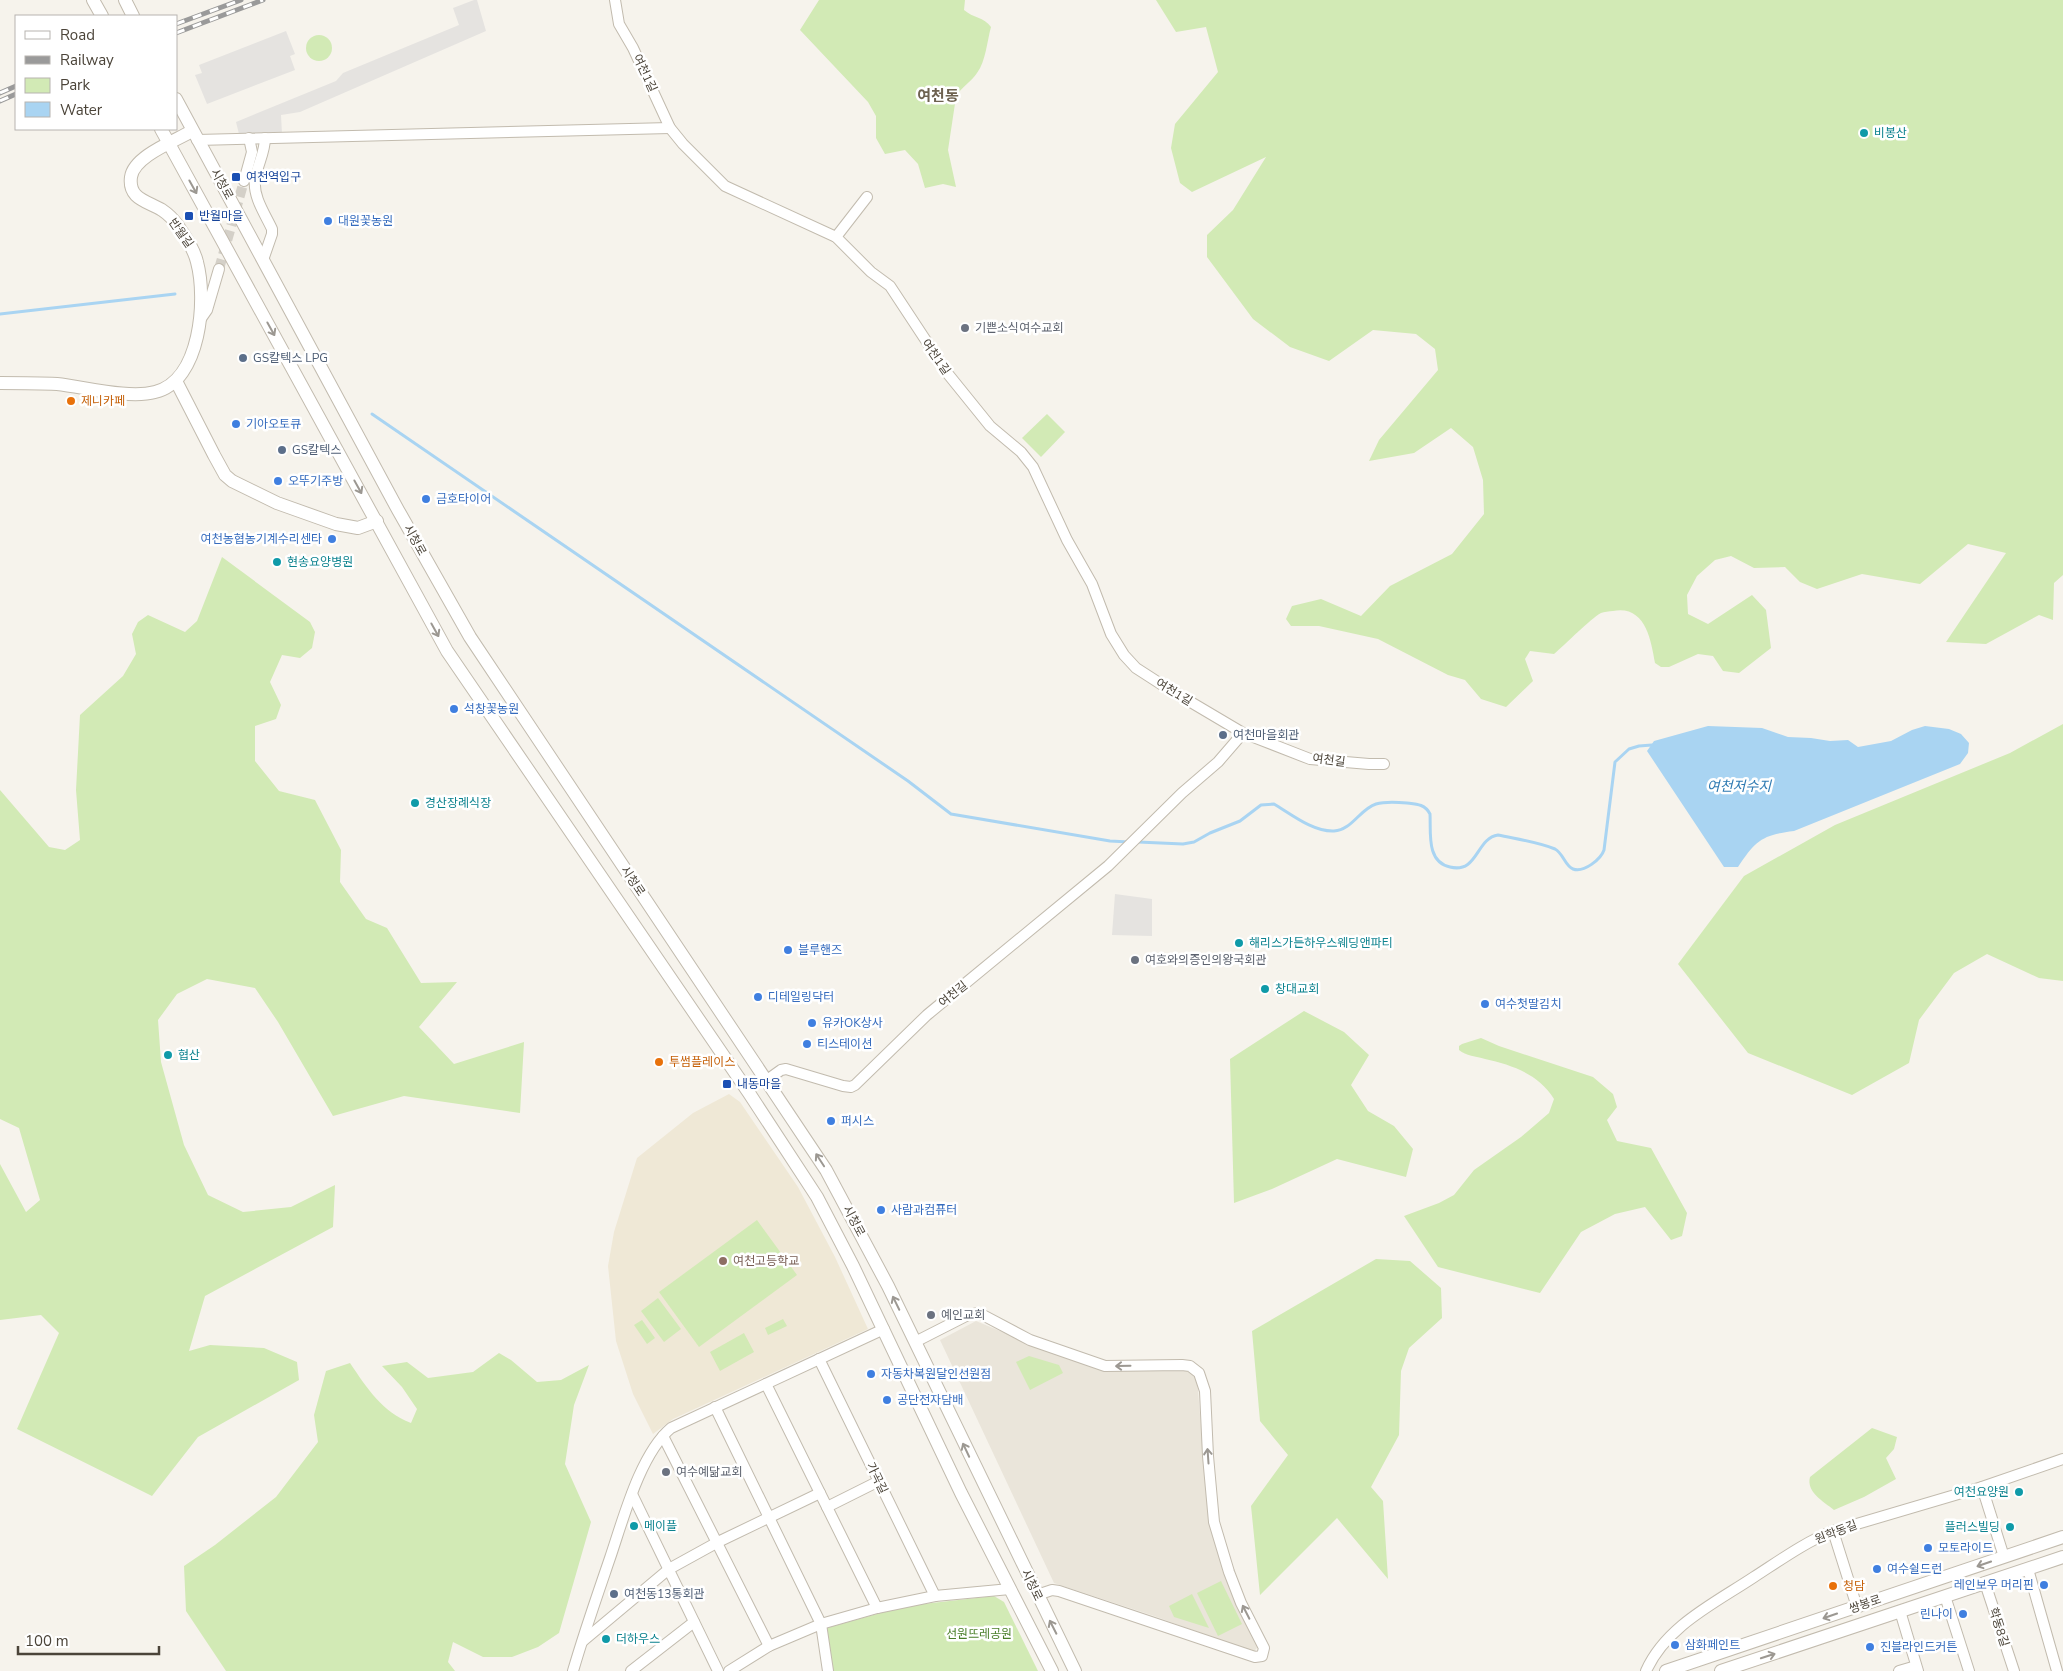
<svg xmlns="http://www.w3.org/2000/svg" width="2063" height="1671" viewBox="0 0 2063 1671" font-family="'Nunito Sans','Noto Sans KR',sans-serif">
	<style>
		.residential { fill: #eae5da }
		.education { fill: #efe8d6 }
		.green { fill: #d2eab5 }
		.parking { fill: #e5e3e0 }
		.water { fill: #a9d4f2 }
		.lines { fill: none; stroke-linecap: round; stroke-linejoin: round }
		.stream { stroke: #a9d4f2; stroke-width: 3 }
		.minor-tunnel { stroke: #d4d0c8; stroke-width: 10; stroke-dasharray: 10 5; stroke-linecap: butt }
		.minor-casing { stroke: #c2bbae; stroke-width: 12 }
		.tertiary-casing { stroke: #c2bbae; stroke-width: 14 }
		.minor { stroke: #fff; stroke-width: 10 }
		.tertiary { stroke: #fff; stroke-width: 12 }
		.rail-casing { stroke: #9a9a9a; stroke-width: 5 }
		.rail { stroke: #fff; stroke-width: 3; stroke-dasharray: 9; stroke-linecap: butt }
		.oneway { stroke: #9c9892 }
		.culture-dot { fill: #0f9aa8; stroke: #fff; stroke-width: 2 }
		.transit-dot { fill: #1a4fb4; stroke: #fff; stroke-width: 2 }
		.shop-dot { fill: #3f7fe0; stroke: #fff; stroke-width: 2 }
		.worship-dot { fill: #6b7280; stroke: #fff; stroke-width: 2 }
		.service-dot { fill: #5c6f8a; stroke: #fff; stroke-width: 2 }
		.food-dot { fill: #e8710a; stroke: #fff; stroke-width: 2 }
		.education-dot { fill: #8d6e63; stroke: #fff; stroke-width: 2 }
		.labels { text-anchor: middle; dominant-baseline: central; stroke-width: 5; stroke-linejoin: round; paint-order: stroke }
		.street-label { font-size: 12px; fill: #4b4439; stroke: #fff }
		.culture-label { font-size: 12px; fill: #0d838f; stroke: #fff; text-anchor: start }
		.transit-label { font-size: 12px; fill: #164399; stroke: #fff; text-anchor: start }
		.shop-label { font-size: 12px; fill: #366cbe; stroke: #fff; text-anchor: start }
		.worship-label { font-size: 12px; fill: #5b616d; stroke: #fff; text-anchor: start }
		.service-label { font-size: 12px; fill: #4e5e75; stroke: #fff; text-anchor: start }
		.food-label { font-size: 12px; fill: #c56008; stroke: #fff; text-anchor: start }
		.education-label { font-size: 12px; fill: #785e54; stroke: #fff; text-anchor: start }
		.park-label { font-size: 12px; fill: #4a7f2a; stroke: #fff }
		.water-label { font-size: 14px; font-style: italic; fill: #2e7ab2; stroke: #fff }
		.quarter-label { font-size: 15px; font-weight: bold; fill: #6e6250; stroke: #fff }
	</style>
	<rect width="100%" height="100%" fill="#f6f3ec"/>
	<polygon class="residential" points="976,1321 1055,1354 1103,1370 1179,1368 1193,1373 1197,1379 1207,1497 1259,1646 1253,1652 1154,1616 1054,1583 940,1340"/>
	<polygon class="education" points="729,1094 740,1102 798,1187 835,1257 868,1329 673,1419 653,1434 633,1394 616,1341 608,1266 614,1232 637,1158 693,1113"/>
	<g class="green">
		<path d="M819 0H965L964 10C973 18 984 17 991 27 987 41 986 61 977 73 971 82 961 87 956 97L948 150 956 187 943 184 925 188 918 164 905 150 885 154 876 138V116L868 102 800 30Z"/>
		<path d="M1156 0H2063V575L2054 583 2053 620 2039 615 1986 644 1946 642 2006 553 1968 544 1920 584 1862 574 1817 589 1800 582 1785 567 1754 568 1731 556 1715 560 1697 576 1687 595 1688 614 1708 624 1752 595 1766 610 1771 648 1739 673 1723 671 1713 656 1698 654 1669 667H1661L1655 663C1651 639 1645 605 1613 611 1609 611 1604 612 1601 613 1590 619 1566 644 1554 654L1530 651 1525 659 1533 681 1506 707 1481 699 1465 680 1448 675 1378 639 1319 626H1291L1286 619 1292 606 1321 599 1361 616 1390 586 1452 554 1484 514 1483 480 1473 447 1451 428 1414 453 1369 461 1379 440 1438 370 1435 349 1416 334 1373 330 1329 361 1290 347 1253 319 1207 257V235L1233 210 1266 157 1192 192 1180 183 1171 148 1175 124 1218 72 1206 27 1176 32Z"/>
		<circle cx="319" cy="48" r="13"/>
		<polygon points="1047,414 1065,432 1041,457 1022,438"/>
		<polygon points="222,557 310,622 315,632 312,648 300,658 282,655 270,682 281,705 276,719 255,726 255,761 279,791 315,800 341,850 340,882 366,919 387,928 421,983 457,982 419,1027 454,1064 524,1042 520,1113 404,1096 333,1116 278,1022 255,988 207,979 177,994 158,1020 161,1062 184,1145 208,1195 243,1212 291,1207 335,1185 333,1227 205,1296 189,1351 210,1345 264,1348 297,1362 299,1380 198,1437 152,1496 17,1429 59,1333 41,1315 0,1320 0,1164 26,1212 40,1200 19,1128 0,1119 0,790 49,847 65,850 80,840 76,790 80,715 123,676 136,654 132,634 138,622 148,615 185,632 197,621"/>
		<polygon points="2063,724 2063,981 2039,978 1987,954 1954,973 1919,1020 1909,1063 1852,1095 1748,1053 1678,964 1744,876 1835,825 2010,753"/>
		<polygon points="1304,1011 1344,1032 1369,1055 1351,1085 1368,1111 1394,1126 1413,1149 1406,1177 1337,1159 1272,1189 1234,1203 1230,1059"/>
		<path d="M1481 1038 1499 1046 1593 1077 1613 1094 1617 1107 1607 1120 1617 1141 1651 1148 1687 1213 1682 1236 1671 1240 1645 1207 1615 1214 1581 1232 1540 1293 1438 1267 1404 1216 1439 1203 1454 1195 1474 1170 1521 1137 1549 1113 1554 1099C1539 1074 1512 1065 1485 1059 1476 1056 1466 1056 1459 1050V1046L1462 1044Z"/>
		<polygon points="757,1220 797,1275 699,1347 659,1292"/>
		<polygon points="1376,1259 1410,1261 1441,1288 1442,1318 1409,1348 1401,1371 1399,1435 1371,1487 1383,1501 1388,1579 1337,1518 1260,1595 1251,1506 1288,1455 1260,1421 1252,1331"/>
		<polygon points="658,1298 681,1329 664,1342 641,1311"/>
		<polygon points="783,1319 787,1326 768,1335 765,1328"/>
		<polygon points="642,1320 655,1338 647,1344 634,1325"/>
		<polygon points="744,1333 754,1352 720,1371 710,1352"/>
		<path d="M499 1353 511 1360 537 1382 561 1380 589 1365 574 1405 565 1464 591 1522 559 1633 538 1647 512 1657H483L453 1642 448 1662 455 1671H226L186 1611 184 1566 215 1545 276 1497 318 1442 314 1415 326 1371 350 1363C367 1388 382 1412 411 1423L417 1409 402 1387 382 1366 407 1362 428 1378 473 1372Z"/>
		<polygon points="1029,1356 1059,1365 1063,1373 1030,1390 1016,1362"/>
		<path d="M1872 1428 1897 1437 1894 1449 1886 1458 1896 1479 1864 1497 1834 1510C1823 1501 1806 1492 1810 1477Z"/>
		<polygon points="1221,1581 1242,1624 1218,1636 1197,1593"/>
		<polygon points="1192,1594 1209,1628 1174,1617 1169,1606"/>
		<polygon points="994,1596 1004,1602 1038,1671 832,1671 826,1628 895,1609 923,1604"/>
	</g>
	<g class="parking">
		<polygon points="474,0 477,0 486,31 300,112 281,115 282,134 239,134 236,122 336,81 343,73 459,25 453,8"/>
		<polygon points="286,31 295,54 290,56 295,70 207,104 195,75 202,73 199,65"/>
		<polygon points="1115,894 1152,899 1152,936 1112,935"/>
	</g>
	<path class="water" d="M1708 726 1762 728 1788 737 1811 738 1830 741 1848 740 1858 747 1891 741 1912 730 1925 726 1949 729 1961 734 1969 743 1968 753 1960 764 1794 831C1762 835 1756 840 1738 867H1724L1647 751 1654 741Z"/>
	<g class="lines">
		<g class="stream">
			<polyline points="0,314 175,294"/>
			<polyline points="372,414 908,781 951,814 1110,841 1129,842"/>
			<path d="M1138 842 1183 844 1194 842 1210 833 1240 821 1261 805 1274 804C1291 814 1313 832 1334 831 1352 830 1360 809 1376 804 1386 801 1397 802 1407 803 1416 804 1425 804 1430 814 1431 832 1426 862 1450 867 1478 874 1476 838 1498 835 1516 839 1538 842 1555 849 1563 853 1565 866 1573 869 1584 873 1601 859 1604 850L1615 762 1629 749 1639 746 1652 745"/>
		</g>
		<polyline class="minor-tunnel" points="219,269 244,181"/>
		<defs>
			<g id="minor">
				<polyline points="615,0 619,24 633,48 670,128 683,144 725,186 836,237 871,272 890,286 948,374 990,426 1021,452 1033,467 1067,540 1092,584 1111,634 1124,655 1136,668 1167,688 1243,733"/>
				<polyline points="197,140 670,128"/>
				<polyline points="244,181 252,152 249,138"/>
				<polyline points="836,237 867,197"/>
				<path d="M263 260 272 234V229C265 214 253 197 255 180 257 165 265 153 265 138"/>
				<polyline points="200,320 207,310 219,269"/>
				<polyline points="767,1080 781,1070 786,1069 843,1086 851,1087 855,1085 927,1015 1108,866 1182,793 1218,762 1243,733 1310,759 1369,764 1384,764"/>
				<polyline points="915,1342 968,1315 979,1313 1030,1340 1105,1366 1182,1365 1190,1366 1199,1373 1205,1391 1208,1456 1214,1522 1229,1572 1241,1603 1264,1648 1262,1656 1255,1657 1059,1591 1052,1590 1037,1595"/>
				<polyline points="819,1359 935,1596"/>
				<polyline points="766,1384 877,1608"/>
				<polyline points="715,1407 821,1624 828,1671"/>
				<polyline points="663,1436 769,1646"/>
				<polyline points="1982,1487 2004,1557"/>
				<polyline points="632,1494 718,1671"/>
				<polyline points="827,1507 879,1481"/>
				<polyline points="1833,1531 1857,1607"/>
				<polyline points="2028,1569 2057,1671"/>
				<polyline points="1985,1583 2014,1671"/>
				<polyline points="1945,1596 1969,1671"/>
				<polyline points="1900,1611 1918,1671"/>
				<polyline points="583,1641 669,1569 718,1542 820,1493"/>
				<path d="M573 1671C584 1633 597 1596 610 1558 623 1520 640 1454 671 1428L884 1329"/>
				<polyline points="631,1671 694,1622"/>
				<polyline points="729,1671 769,1646 821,1624 877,1608 935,1596 1010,1589"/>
				<path d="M1646 1671C1666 1626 1715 1603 1754 1577 1779 1561 1805 1542 1833 1531L1982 1487 2063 1459"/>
				<polyline points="1899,1671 1916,1666"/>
			</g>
			<g id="tertiary">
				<polyline points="93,0 102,16"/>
				<polyline points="125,0 133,16"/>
				<polyline points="176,99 398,510 470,637 826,1170 888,1286 1075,1671"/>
				<polyline points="161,129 447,651 749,1093 817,1197 853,1266 961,1493 1052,1671"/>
				<polyline points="176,381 214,455 225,475 232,481 277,503 336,524 358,528 377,521"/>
				<path d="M0 383C19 383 38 383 57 384 85 387 129 399 155 392 201 381 207 299 197 262 194 249 186 237 178 226 174 220 168 214 162 210 147 201 128 199 131 177 134 156 175 141 192 131"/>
				<polyline points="1666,1671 2063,1537"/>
				<polyline points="1721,1671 2063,1557"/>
			</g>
		</defs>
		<use href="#minor" class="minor-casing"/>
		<use href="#tertiary" class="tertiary-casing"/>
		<use href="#minor" class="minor"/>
		<use href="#tertiary" class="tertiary"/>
		<defs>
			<g id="rail">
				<polyline points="176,24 241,0"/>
				<polyline points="176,33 263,0"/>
				<polyline points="0,93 16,86"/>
				<polyline points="0,101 16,94"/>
			</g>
		</defs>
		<use href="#rail" class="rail-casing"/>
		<use href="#rail" class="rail"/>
	</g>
	<defs><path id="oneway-shaft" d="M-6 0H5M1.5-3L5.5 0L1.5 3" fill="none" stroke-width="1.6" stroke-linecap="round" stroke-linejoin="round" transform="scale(1.25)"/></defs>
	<g class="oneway">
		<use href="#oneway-shaft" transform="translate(193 187) rotate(61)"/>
		<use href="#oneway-shaft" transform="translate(271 329) rotate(61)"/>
		<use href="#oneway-shaft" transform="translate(358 487) rotate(61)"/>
		<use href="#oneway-shaft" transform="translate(435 630) rotate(61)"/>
		<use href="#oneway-shaft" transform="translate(820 1160) rotate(-123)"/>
		<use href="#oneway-shaft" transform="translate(896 1303) rotate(-116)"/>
		<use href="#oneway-shaft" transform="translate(1123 1366) rotate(179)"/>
		<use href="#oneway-shaft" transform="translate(966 1450) rotate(-115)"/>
		<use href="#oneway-shaft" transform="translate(1208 1456) rotate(-94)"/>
		<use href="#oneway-shaft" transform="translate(1984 1564) rotate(161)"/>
		<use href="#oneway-shaft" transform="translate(1246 1612) rotate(-117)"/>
		<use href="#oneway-shaft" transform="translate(1830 1616) rotate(161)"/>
		<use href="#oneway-shaft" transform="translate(1053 1627) rotate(-117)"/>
		<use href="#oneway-shaft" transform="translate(1768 1656) rotate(-18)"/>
	</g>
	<g class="culture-dot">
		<circle cx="1864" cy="133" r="5"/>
		<circle cx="277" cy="562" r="5"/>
		<circle cx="415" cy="803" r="5"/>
		<circle cx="1239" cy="943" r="5"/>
		<circle cx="1265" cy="989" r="5"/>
		<circle cx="168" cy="1055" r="5"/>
		<circle cx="2019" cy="1492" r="5"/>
		<circle cx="634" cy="1526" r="5"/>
		<circle cx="2010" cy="1527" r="5"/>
		<circle cx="606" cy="1639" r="5"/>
	</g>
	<g class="transit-dot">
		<rect x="231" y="172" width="10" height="10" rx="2.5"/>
		<rect x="184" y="211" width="10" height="10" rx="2.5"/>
		<rect x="722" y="1079" width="10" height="10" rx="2.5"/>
	</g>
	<g class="shop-dot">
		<circle cx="328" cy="221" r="5"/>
		<circle cx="236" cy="424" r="5"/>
		<circle cx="278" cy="481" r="5"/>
		<circle cx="426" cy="499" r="5"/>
		<circle cx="332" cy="539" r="5"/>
		<circle cx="454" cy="709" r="5"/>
		<circle cx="788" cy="950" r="5"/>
		<circle cx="758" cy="997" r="5"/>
		<circle cx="1485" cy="1004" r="5"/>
		<circle cx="812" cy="1023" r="5"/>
		<circle cx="807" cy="1044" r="5"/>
		<circle cx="831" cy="1121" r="5"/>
		<circle cx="881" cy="1210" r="5"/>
		<circle cx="871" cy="1374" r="5"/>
		<circle cx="887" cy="1400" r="5"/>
		<circle cx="1928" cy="1548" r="5"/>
		<circle cx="1877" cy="1569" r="5"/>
		<circle cx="2044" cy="1585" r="5"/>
		<circle cx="1963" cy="1614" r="5"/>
		<circle cx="1675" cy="1645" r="5"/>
		<circle cx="1870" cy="1647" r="5"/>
	</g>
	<g class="worship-dot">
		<circle cx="965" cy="328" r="5"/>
		<circle cx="1135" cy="960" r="5"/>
		<circle cx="931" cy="1315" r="5"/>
		<circle cx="666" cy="1472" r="5"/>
	</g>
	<g class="service-dot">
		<circle cx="243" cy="358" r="5"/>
		<circle cx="282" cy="450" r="5"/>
		<circle cx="1223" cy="735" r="5"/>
		<circle cx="614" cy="1594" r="5"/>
	</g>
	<g class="food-dot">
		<circle cx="71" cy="401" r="5"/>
		<circle cx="659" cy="1062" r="5"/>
		<circle cx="1833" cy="1586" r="5"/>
	</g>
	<circle class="education-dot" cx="723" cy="1261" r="5"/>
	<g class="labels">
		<g class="street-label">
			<text transform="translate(645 73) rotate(65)">여천1길</text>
			<text transform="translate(222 184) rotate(61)">시청로</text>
			<text transform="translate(181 233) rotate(55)">반월길</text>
			<text transform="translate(936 357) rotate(55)">여천1길</text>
			<text transform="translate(415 540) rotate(61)">시청로</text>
			<text transform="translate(1174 692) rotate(31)">여천1길</text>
			<text transform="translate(1329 760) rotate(7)">여천길</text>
			<text transform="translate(633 881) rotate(56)">시청로</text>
			<text transform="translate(953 994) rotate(-39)">여천길</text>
			<text transform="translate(854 1221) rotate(62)">시청로</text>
			<text transform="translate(877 1478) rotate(64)">가곡길</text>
			<text transform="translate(1836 1532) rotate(-21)">원학동길</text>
			<text transform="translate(1032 1585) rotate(64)">시청로</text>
			<text transform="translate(1865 1604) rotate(-19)">쌍봉로</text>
			<text transform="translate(1999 1627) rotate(72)">학동8길</text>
		</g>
		<g class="culture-label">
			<text x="1874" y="133">비봉산</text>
			<text x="287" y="562">현송요양병원</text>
			<text x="425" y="803">경산장례식장</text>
			<text x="1249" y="943">해리스가든하우스웨딩앤파티</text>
			<text x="1275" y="989">창대교회</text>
			<text x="178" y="1055">협산</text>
			<text x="2009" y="1492" text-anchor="end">여천요양원</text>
			<text x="644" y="1526">메이플</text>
			<text x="2000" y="1527" text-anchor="end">플러스빌딩</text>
			<text x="616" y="1639">더하우스</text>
		</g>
		<g class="transit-label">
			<text x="246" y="177">여천역입구</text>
			<text x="199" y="216">반월마을</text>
			<text x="737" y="1084">내동마을</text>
		</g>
		<g class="shop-label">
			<text x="338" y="221">대원꽃농원</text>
			<text x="246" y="424">기아오토큐</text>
			<text x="288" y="481">오뚜기주방</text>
			<text x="436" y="499">금호타이어</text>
			<text x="322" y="539" text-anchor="end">여천농협농기계수리센타</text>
			<text x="464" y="709">석창꽃농원</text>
			<text x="798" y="950">블루핸즈</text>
			<text x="768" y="997">디테일링닥터</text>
			<text x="1495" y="1004">여수첫딸김치</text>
			<text x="822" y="1023">유카OK상사</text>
			<text x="817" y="1044">티스테이션</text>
			<text x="841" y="1121">퍼시스</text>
			<text x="891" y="1210">사람과컴퓨터</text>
			<text x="881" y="1374">자동차복원달인선원점</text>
			<text x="897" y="1400">공단전자담배</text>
			<text x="1938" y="1548">모토라이드</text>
			<text x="1887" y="1569">여수쉴드런</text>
			<text x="2034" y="1585" text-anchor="end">레인보우 머리핀</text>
			<text x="1953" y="1614" text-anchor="end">린나이</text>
			<text x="1685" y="1645">삼화페인트</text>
			<text x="1880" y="1647">진블라인드커튼</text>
		</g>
		<g class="worship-label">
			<text x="975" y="328">기쁜소식여수교회</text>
			<text x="1145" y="960">여호와의증인의왕국회관</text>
			<text x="941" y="1315">예인교회</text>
			<text x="676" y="1472">여수예닮교회</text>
		</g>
		<g class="service-label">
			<text x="253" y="358">GS칼텍스 LPG</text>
			<text x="292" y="450">GS칼텍스</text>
			<text x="1233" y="735">여천마을회관</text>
			<text x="624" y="1594">여천동13통회관</text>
		</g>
		<g class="food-label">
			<text x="81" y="401">제니카페</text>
			<text x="669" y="1062">투썸플레이스</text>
			<text x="1843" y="1586">청담</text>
		</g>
		<g class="education-label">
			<text x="733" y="1261">여천고등학교</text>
		</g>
		<g class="park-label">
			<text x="979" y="1634">선원뜨레공원</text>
		</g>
		<g class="water-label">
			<text x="1739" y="786">여천저수지</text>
		</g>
		<g class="quarter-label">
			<text x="938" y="96">여천동</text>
		</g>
	</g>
	<rect x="15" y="15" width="162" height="115" fill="#ffffff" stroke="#b7b4b0"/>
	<rect x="25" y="31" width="25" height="8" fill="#ffffff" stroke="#b7b4b0"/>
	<text x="60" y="40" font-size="15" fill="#4b4439">Road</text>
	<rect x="25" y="56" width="25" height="8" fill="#9a9a9a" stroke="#b7b4b0"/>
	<text x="60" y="65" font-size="15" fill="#4b4439">Railway</text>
	<rect x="25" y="78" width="25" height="15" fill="#d2eab5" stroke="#b7b4b0"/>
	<text x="60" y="90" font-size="15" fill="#4b4439">Park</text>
	<rect x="25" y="102" width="25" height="15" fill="#a9d4f2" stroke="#b7b4b0"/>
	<text x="60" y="115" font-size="15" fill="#4b4439">Water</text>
	<path d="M18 1646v8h141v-8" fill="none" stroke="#4b4439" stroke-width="2.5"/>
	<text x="25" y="1646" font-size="15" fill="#4b4439" stroke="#ffffff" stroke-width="4" paint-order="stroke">100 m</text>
</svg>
